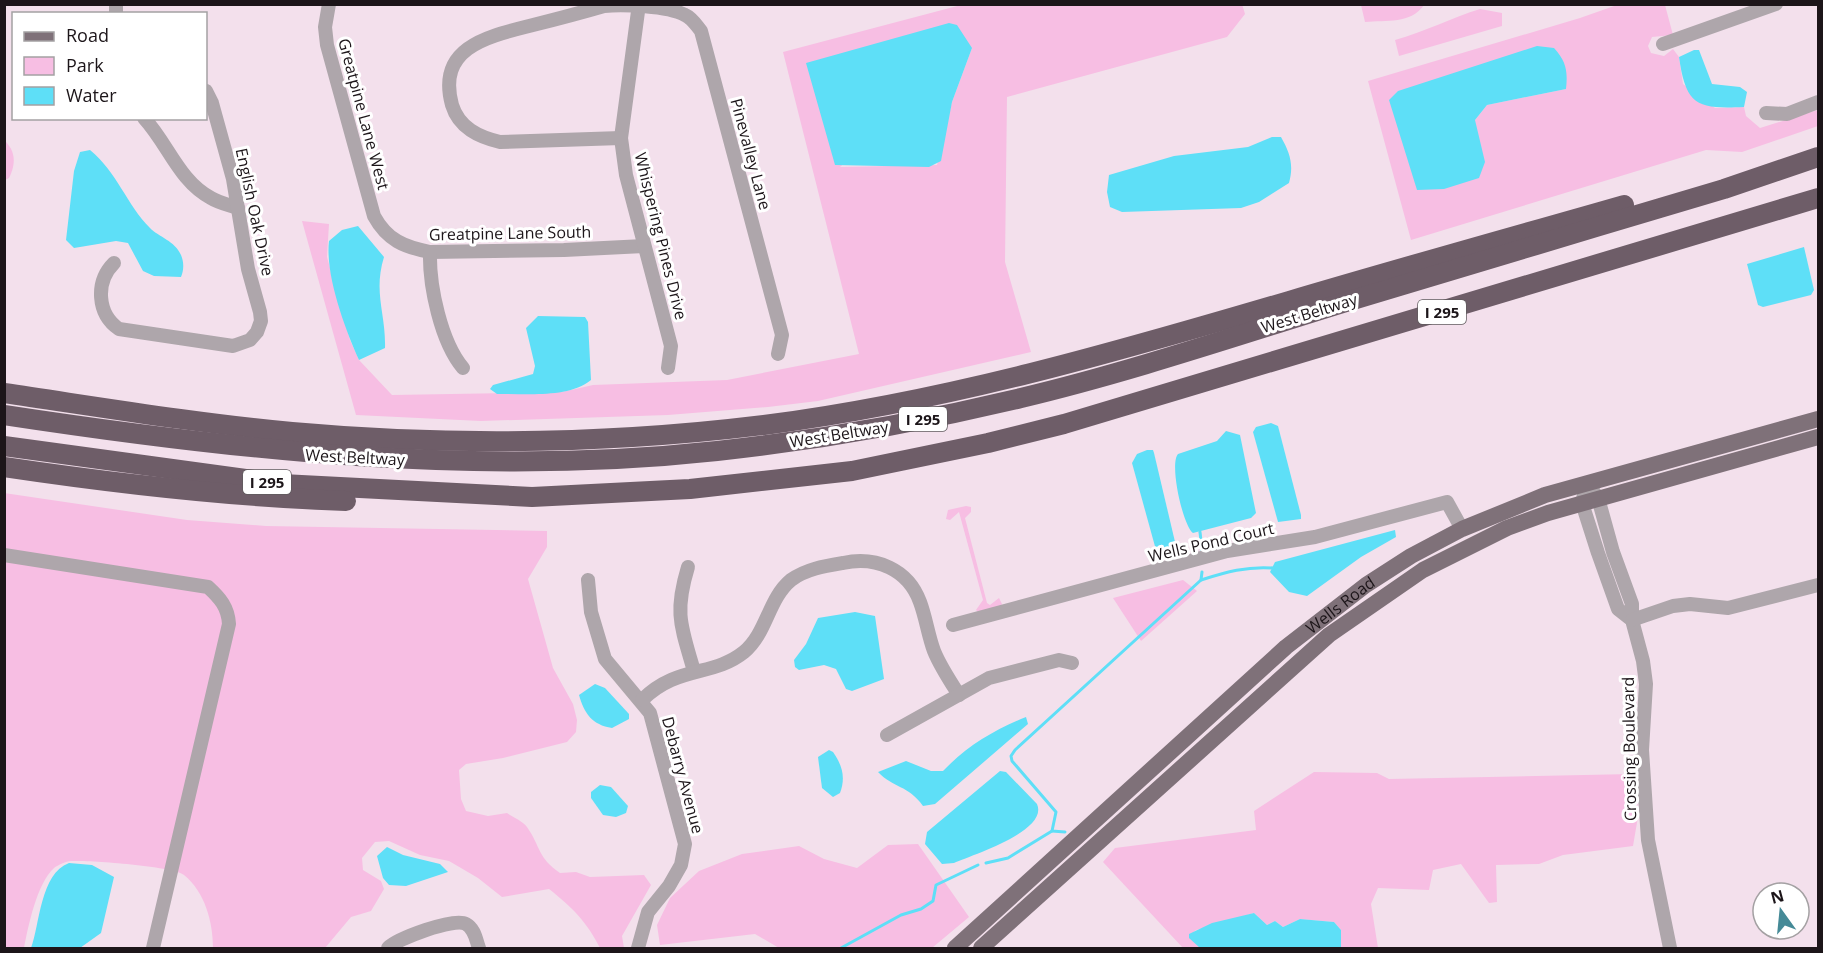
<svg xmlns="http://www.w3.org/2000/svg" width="1823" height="953" viewBox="0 0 1823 953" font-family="'Open Sans',sans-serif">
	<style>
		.green { fill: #f7bee3; fill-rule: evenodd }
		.water { fill: #5edff7 }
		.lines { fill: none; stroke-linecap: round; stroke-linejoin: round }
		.stream { stroke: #5edff7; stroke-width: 3 }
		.minor { stroke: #aea6ab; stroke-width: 14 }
		.major { stroke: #7f7179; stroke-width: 16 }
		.highway { stroke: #6e5d68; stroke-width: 20 }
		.labels { text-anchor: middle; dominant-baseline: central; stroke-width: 6; stroke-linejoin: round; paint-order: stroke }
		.shield { fill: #fff; stroke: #605b5e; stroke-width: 1.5 }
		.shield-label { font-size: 15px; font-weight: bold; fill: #1c1519 }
		.street-label { font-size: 16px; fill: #1c1519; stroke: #fff }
	</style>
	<rect width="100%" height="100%" fill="#f3e0ec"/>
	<g class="green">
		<path d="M1242 4 1245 14 1227 37 1007 97 1005 262 1031 352 818 401 768 407 668 415 481 421 356 415 302 221 329 224 327 257 350 340 359 360 392 395 562 392 593 385 727 380 859 354 783 52 961 5ZM972 48 952 102 937 165 840 167Z"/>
		<path d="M1361 5V4L1424 5C1411 24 1386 20 1365 22Z"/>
		<path d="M1617 5H1665L1673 35 1652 37 1648 46 1651 53 1664 56 1673 49 1679 57 1683 84 1715 108 1744 107 1746 116 1760 128 1818 110V126L1742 152 1706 150 1411 240 1368 81 1580 18ZM1566 89 1487 105 1475 120 1398 91Z"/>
		<path d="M1480 9 1502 13V26L1399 56 1395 40C1424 32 1451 18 1480 9Z"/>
		<path d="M4 140C16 151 16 164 9 178L5 180Z"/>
		<path d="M4 493 187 520 266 526 547 531V547L528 579 553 668 573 704 577 720 576 732 567 742 503 758 466 764 459 770 461 799 466 811 488 816 507 813C513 817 523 821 527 827 541 847 537 857 560 873L576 872 590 877 644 875 651 885 622 936 624 948H600C587 922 572 907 549 889L502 897 478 878 449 861 420 855 389 841 375 842 362 858 363 870 381 881 384 889 371 911 351 917 325 948H213C213 922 205 892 184 875 174 866 88 860 71 861 66 861 58 865 54 868 37 883 28 927 24 948H6Z"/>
		<polygon points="966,506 971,507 971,512 965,518 987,603 990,605 999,598 1002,604 1000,607 978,612 976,610 983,600 959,512 950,520 946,519 948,510"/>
		<polygon points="1183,580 1197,591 1141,641 1113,598"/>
		<polygon points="1314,772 1377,773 1389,779 1632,774 1639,811 1633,846 1563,855 1539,864 1496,865 1497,902 1489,903 1461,864 1433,870 1429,890 1378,888 1371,904 1378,948 1341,948 1341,930 1334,922 1300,919 1283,927 1275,921 1267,925 1254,913 1196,930 1189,936 1200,948 1183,948 1103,862 1115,848 1256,830 1254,811"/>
		<polygon points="918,844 969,917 932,948 779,948 755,934 660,945 657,925 670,898 699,871 742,854 799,846 824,859 857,868 888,845"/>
	</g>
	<g class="water">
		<polygon points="949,23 957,25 972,48 952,102 941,161 929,167 835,165 806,63"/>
		<path d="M1537 46 1554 48C1566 61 1568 71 1566 89L1487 105 1475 120 1485 162 1479 178 1444 189 1417 190 1389 100 1398 91Z"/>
		<path d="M1694 50H1699L1712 84 1740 87 1747 92 1744 107C1697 109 1686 106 1679 57Z"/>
		<path d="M1272 137H1281C1290 153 1294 165 1289 183L1259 202 1241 208 1122 212 1110 207 1107 192 1109 175 1174 156 1248 147Z"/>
		<path d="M90 150C117 172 127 205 150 228 159 237 175 241 181 255 184 262 184 270 181 277L154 276 143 271 128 243 116 241 74 248 66 240 74 171 80 152Z"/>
		<path d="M358 226 384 257C373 293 386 313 385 348L359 360C345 329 325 275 329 241L342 230Z"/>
		<polygon points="1804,247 1814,290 1811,295 1763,307 1758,305 1747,264"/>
		<path d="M538 316 585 317 588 322 591 380C567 399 526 393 497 394L490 389 493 385 533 374 535 366 526 328Z"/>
		<polygon points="1271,423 1278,426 1301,515 1301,519 1278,522 1253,432 1256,427"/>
		<path d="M1226 431 1240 435 1256 513 1251 518 1193 533C1183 526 1169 464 1178 454L1217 441Z"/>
		<polygon points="1147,450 1153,450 1154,453 1176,546 1174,551 1161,554 1156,550 1132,463 1137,454"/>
		<polygon points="1395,530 1396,537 1361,557 1307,596 1289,592 1270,572 1275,562"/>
		<polygon points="855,612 875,616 884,679 852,691 846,689 836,669 824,665 799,670 795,667 794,660 806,644 818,618"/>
		<path d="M595 684 605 688 629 714V719L612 728C592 725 584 713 579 695Z"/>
		<path d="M1026 717 1028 724 935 804 923 806C908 785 893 788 878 772L906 761 931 771H943C967 746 994 730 1026 717Z"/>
		<path d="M829 750 833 752C842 765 846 777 840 793L833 797 822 788 818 757Z"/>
		<path d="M1000 771 1006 772 1037 804C1049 831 972 855 954 863L942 864 925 844 927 832Z"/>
		<polygon points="600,785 611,787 628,806 626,813 616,817 603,815 591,798 591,792"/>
		<polygon points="387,847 403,855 440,864 448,872 406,886 389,885 383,878 377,856"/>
		<path d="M69 863 92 865 114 877 101 933 80 948H31C40 924 40 874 69 863Z"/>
		<polygon points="1254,913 1267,925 1275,921 1283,927 1300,919 1334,922 1341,930 1341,948 1200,948 1189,938 1189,934 1212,923"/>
	</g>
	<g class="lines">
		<g class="stream">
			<polyline points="1200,532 1202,550"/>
			<polyline points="1201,580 1202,572"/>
			<path d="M1065 832 1052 831 1056 812 1012 761 1011 756 1015 750 1201 580C1226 572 1247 566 1273 568"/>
			<polyline points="986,863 1008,858 1052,831"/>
			<polyline points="841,948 901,915 921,909 933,901 936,885 978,865"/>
		</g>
		<g class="minor">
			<path d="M329 4 325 27 327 45 374 216C387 240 404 247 430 252L564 250 644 246"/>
			<polyline points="639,4 621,138 626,175 671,346 668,368"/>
			<polyline points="116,14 116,4"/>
			<polyline points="1663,44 1776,4"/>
			<polyline points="1766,113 1787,114 1818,102"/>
			<path d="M144 118C168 144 179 181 211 198 219 203 229 205 238 208"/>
			<path d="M621 138 500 142C479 137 459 128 452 105 436 46 490 36 533 25 557 19 580 13 604 6 623 4 668 6 685 15 692 18 696 25 701 31L782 335 778 354"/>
			<path d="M430 252C429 286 441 342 463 368"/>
			<path d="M114 263C95 282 97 314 119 329L233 346 250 340 257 332 261 321 260 312 248 269 233 179 212 103 206 91"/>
			<path d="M4 555 208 587C220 598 228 607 229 624L153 948"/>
			<path d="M688 567C674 613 681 626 694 671"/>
			<polyline points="588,580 591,612 605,659 650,713 685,844 681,865 669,886 648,912 638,948"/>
			<polyline points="1632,620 1618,609 1598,553 1582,503 1587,483 1598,498 1613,552 1632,604 1632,620 1643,661 1646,684 1642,750 1648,840 1670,948"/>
			<polyline points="1632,620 1673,606 1690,604 1728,608 1818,585"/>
			<polyline points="953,625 1227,551 1315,537 1447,502 1462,529"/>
			<path d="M642 700C677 665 713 677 744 652 767 633 768 599 791 580 806 569 825 566 843 563 876 556 908 569 920 602 926 618 928 635 934 651 940 666 950 681 959 695"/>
			<polyline points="887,735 989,678 1059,660 1072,663"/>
			<path d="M388 948C397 939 454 917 466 924 475 929 476 940 479 948"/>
		</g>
		<g class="major">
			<path id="s1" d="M955 948 1286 647 1366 585 1411 556 1462 529 1545 495 1818 419"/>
			<polyline points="981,948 1329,635 1423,570 1507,528 1548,513 1818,437"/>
		</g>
		<g class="highway">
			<path d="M4 393C100 407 196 423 292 432 448 446 609 444 764 425 944 402 1116 352 1289 301 1400 268 1512 237 1624 205"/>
			<path d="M4 415C241 451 478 477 717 451 819 440 921 422 1021 398 1130 372 1236 336 1343 303 1470 264 1597 227 1724 189L1818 157"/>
			<polyline points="4,446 282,484 532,497 690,489 852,471 988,443 1064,424 1818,198"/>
			<path d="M4 467C118 484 232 497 346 501"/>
		</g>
	</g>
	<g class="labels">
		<g class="shield">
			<rect x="1418" y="300" width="48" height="24" rx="4.5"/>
			<rect x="899" y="407" width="48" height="24" rx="4.5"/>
			<rect x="243" y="470" width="48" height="24" rx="4.5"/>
		</g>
		<g class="shield-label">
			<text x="1442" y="312">I 295</text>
			<text x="923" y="419">I 295</text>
			<text x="267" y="482">I 295</text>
		</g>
		<g class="street-label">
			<text transform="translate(364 114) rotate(75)">Greatpine Lane West</text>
			<text transform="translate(751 154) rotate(75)">Pinevalley Lane</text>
			<text transform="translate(255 212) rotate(78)">English Oak Drive</text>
			<text transform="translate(510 233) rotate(-1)">Greatpine Lane South</text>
			<text transform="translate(661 236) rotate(76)">Whispering Pines Drive</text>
			<text transform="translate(1309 313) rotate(-17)">West Beltway</text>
			<text transform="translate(839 434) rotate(-9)">West Beltway</text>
			<text transform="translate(355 457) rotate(3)">West Beltway</text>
			<text transform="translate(1211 542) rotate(-13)">Wells Pond Court</text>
			<text stroke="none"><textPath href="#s1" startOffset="516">Wells Road</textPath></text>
			<text transform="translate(1629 749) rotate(-91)">Crossing Boulevard</text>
			<text transform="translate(683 775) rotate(75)">Debarry Avenue</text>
		</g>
	</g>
	<rect width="1823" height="953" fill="none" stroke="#1c1519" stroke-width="12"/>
	<rect x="12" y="12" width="195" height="108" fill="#ffffff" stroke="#a4a1a3" stroke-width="1.5"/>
	<rect x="24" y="32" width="30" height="9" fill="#7f7179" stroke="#a4a1a3" stroke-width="1.5"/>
	<text x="66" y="42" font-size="18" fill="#1c1519">Road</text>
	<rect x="24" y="57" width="30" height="18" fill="#f7bee3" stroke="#a4a1a3" stroke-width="1.5"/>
	<text x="66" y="72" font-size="18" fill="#1c1519">Park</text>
	<rect x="24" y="87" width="30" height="18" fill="#5edff7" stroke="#a4a1a3" stroke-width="1.5"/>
	<text x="66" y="102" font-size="18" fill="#1c1519">Water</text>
	<g transform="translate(1781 911) rotate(345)"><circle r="28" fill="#ffffff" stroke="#a4a1a3" stroke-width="1.5"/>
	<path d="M0-4.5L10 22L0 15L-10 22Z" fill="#458a97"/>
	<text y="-9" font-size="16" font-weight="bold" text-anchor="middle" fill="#1c1519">N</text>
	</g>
</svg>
